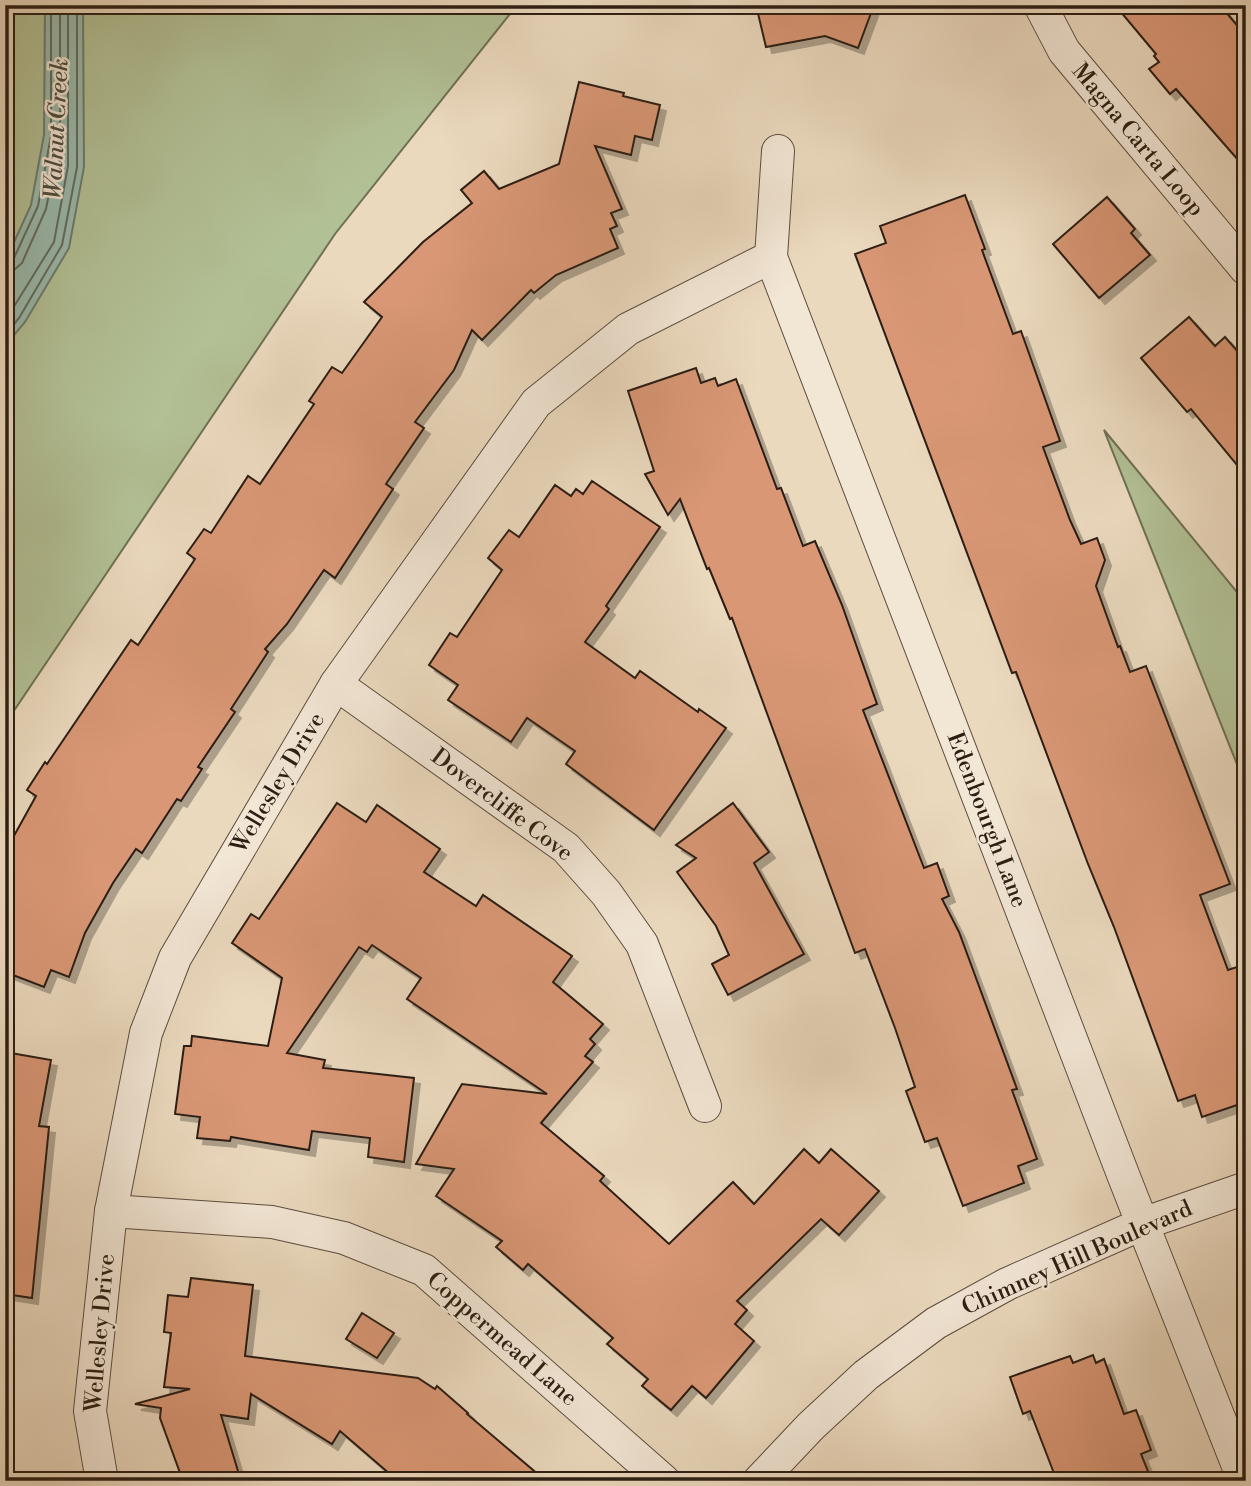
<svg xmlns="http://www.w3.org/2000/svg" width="1251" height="1486" viewBox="0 0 1251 1486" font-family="'Libre Bodoni',serif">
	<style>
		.green { fill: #b2c095; stroke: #6f6f54; stroke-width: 2 }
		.water { fill: #99baad; stroke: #6d7c6f; stroke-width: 2 }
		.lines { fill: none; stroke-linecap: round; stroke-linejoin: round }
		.shore { stroke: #626c60; stroke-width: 2 }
		.building { fill: #d99775; stroke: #2c1e13; stroke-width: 2; filter: url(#shadow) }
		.minor-casing { stroke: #5c4d3e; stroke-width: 34 }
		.minor { stroke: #f2e6d5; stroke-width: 32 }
		.labels { text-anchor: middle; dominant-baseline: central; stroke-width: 5; stroke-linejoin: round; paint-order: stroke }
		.street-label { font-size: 23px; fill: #2c1e13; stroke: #f2e6d5 }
		.water-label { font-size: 24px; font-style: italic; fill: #4d4d41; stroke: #f2e6d5 }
	</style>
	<defs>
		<filter id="shadow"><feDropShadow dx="6" dy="6" stdDeviation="0" flood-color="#0004"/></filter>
	</defs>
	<rect width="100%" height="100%" fill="#ebd9be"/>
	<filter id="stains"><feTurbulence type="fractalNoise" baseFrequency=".00286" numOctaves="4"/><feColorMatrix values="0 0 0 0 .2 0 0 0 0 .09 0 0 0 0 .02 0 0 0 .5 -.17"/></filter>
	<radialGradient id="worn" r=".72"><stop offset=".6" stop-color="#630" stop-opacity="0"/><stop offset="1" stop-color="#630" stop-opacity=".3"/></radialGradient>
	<g class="green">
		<polygon points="5,5 517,5 335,234 5,724"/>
		<polygon points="1104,430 1246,603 1246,787"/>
	</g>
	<polygon class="water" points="45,5 83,5 84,167 69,248 25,322 5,346 5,262 31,205 44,135"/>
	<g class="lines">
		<g class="shore">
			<polyline points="5,262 14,258 38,206 51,136 51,5"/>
			<polyline points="5,271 14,270 22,263 46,209 60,138 60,5"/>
			<polyline points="5,321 54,242 68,166 68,5"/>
			<polyline points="5,335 19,318 62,245 77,167 77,5"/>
		</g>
	</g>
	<g class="building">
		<polygon points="756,5 874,5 858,48 825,36 766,47"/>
		<polygon points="1115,5 1220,5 1246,36 1246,169 1176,89 1170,94 1149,69 1159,62 1154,56 1156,54"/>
		<polygon points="579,82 624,93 623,96 660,105 652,140 635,136 631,155 595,146 622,209 611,213 617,226 610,229 618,248 556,275 534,293 531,290 482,340 472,330 454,370 415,422 424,428 386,484 393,489 335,578 324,570 287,624 265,649 268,652 231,709 235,712 198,767 202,769 181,801 177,799 142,853 136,849 113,883 85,933 69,977 51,970 44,987 5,972 5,852 36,796 27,790 45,762 47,764 131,640 138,645 195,559 187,553 204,529 211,533 248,476 260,484 314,404 309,401 332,367 342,373 382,317 364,302 423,242 472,203 461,190 484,171 499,189 559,164"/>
		<polygon points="965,195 985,249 982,250 1013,334 1021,331 1060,441 1043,447 1070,520 1081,544 1097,538 1105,560 1096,586 1118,647 1120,646 1130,672 1146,666 1230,884 1200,895 1228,970 1240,966 1246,981 1246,1102 1202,1117 1195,1095 1178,1101 1114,927 1088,864 1016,672 1012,673 855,254 886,243 880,226"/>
		<polygon points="1107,197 1135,229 1131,233 1150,255 1099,298 1053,244"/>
		<polygon points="1189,317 1215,346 1225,337 1246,361 1246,476 1191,409 1187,412 1141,358"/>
		<polygon points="696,368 701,383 715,378 718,386 736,379 777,489 781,488 803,546 815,541 842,605 877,704 863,710 924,868 937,863 949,896 942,899 959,932 1017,1089 1012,1090 1037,1159 1018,1166 1024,1183 963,1206 937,1138 925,1142 906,1091 915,1087 895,1028 865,949 855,953 732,618 730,619 709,568 707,569 680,499 668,515 645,474 654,471 628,391"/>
		<polygon points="592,481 660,527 606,606 609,609 585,642 635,678 640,671 698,712 699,709 726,728 654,830 566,764 575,751 527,718 511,742 448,700 458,685 429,665 450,633 457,637 502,570 488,558 509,530 519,537 555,485 571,496 576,489 583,494"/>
		<polygon points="337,803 366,822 377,805 440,849 424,872 476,906 483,895 572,956 553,982 603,1024 590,1039 595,1044 585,1056 593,1062 541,1123 604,1176 600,1181 669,1244 733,1182 754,1204 804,1149 819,1163 831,1149 879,1191 839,1235 821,1219 737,1301 747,1310 735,1324 754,1341 706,1398 692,1386 671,1410 642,1386 648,1379 607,1344 613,1338 528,1264 523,1270 496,1247 502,1241 436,1196 454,1169 416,1164 462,1084 547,1094 407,999 421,978 372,945 367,952 359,947 287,1053 325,1060 323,1068 414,1078 404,1162 368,1157 370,1138 312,1131 309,1150 231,1137 230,1141 197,1138 200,1117 175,1114 184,1046 191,1046 192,1036 268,1046 282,978 232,943 251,914 259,919"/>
		<polygon points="733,803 769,852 754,863 804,954 728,995 712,964 729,955 716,926 677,872 696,858 676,845"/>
		<polygon points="5,1052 51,1060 39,1126 49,1127 32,1298 5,1294"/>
		<polygon points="191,1278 253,1285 245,1356 418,1378 435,1389 437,1386 468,1413 467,1414 546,1481 398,1481 340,1431 332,1444 251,1394 248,1419 221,1415 241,1481 183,1481 160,1418 161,1408 135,1404 190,1389 164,1387 171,1333 164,1332 168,1295 188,1297"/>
		<polygon points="362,1313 394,1333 377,1358 346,1339"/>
		<polygon points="1093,1355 1096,1363 1104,1359 1124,1414 1136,1410 1151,1450 1141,1454 1152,1481 1057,1481 1030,1411 1023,1414 1010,1377 1070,1356 1073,1363"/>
	</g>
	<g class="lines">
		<defs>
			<g id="minor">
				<polyline points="1040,5 1064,51 1246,269"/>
				<polyline points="778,151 771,257 1124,1177 1244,1481"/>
				<polyline points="336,684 566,848 606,893 642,944 705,1106"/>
				<polyline points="111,1211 272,1222 344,1238 424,1270 664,1481"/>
				<polyline points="102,1481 90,1411 111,1211 146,1033 175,958 336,684 536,403 628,329 771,257"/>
				<polyline points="759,1481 811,1426 866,1375 936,1323 1007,1284 1142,1224 1246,1188"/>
			</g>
		</defs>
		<use href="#minor" class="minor-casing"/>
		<use href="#minor" class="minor"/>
	</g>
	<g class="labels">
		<g class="street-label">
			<text transform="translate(1138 140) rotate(50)">Magna Carta Loop</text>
			<text transform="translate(278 783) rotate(-59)">Wellesley Drive</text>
			<text transform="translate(502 805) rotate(37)">Dovercliffe Cove</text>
			<text transform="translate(987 820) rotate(69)">Edenbourgh Lane</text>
			<text transform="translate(1077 1258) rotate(-24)">Chimney Hill Boulevard</text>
			<text transform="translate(100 1333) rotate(-85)">Wellesley Drive</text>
			<text transform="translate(502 1339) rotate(41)">Coppermead Lane</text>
		</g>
		<g class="water-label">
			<text transform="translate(57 129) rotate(-87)">Walnut Creek</text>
		</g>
	</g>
	<rect width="1251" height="1486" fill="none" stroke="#ebd9be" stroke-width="28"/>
	<rect x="7" y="7" width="1237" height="1472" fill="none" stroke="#2c1e13" stroke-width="3.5"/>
	<rect x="14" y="14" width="1223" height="1458" fill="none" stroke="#2c1e13" stroke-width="2"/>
	<rect width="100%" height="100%" filter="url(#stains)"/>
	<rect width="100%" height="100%" fill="url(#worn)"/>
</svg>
